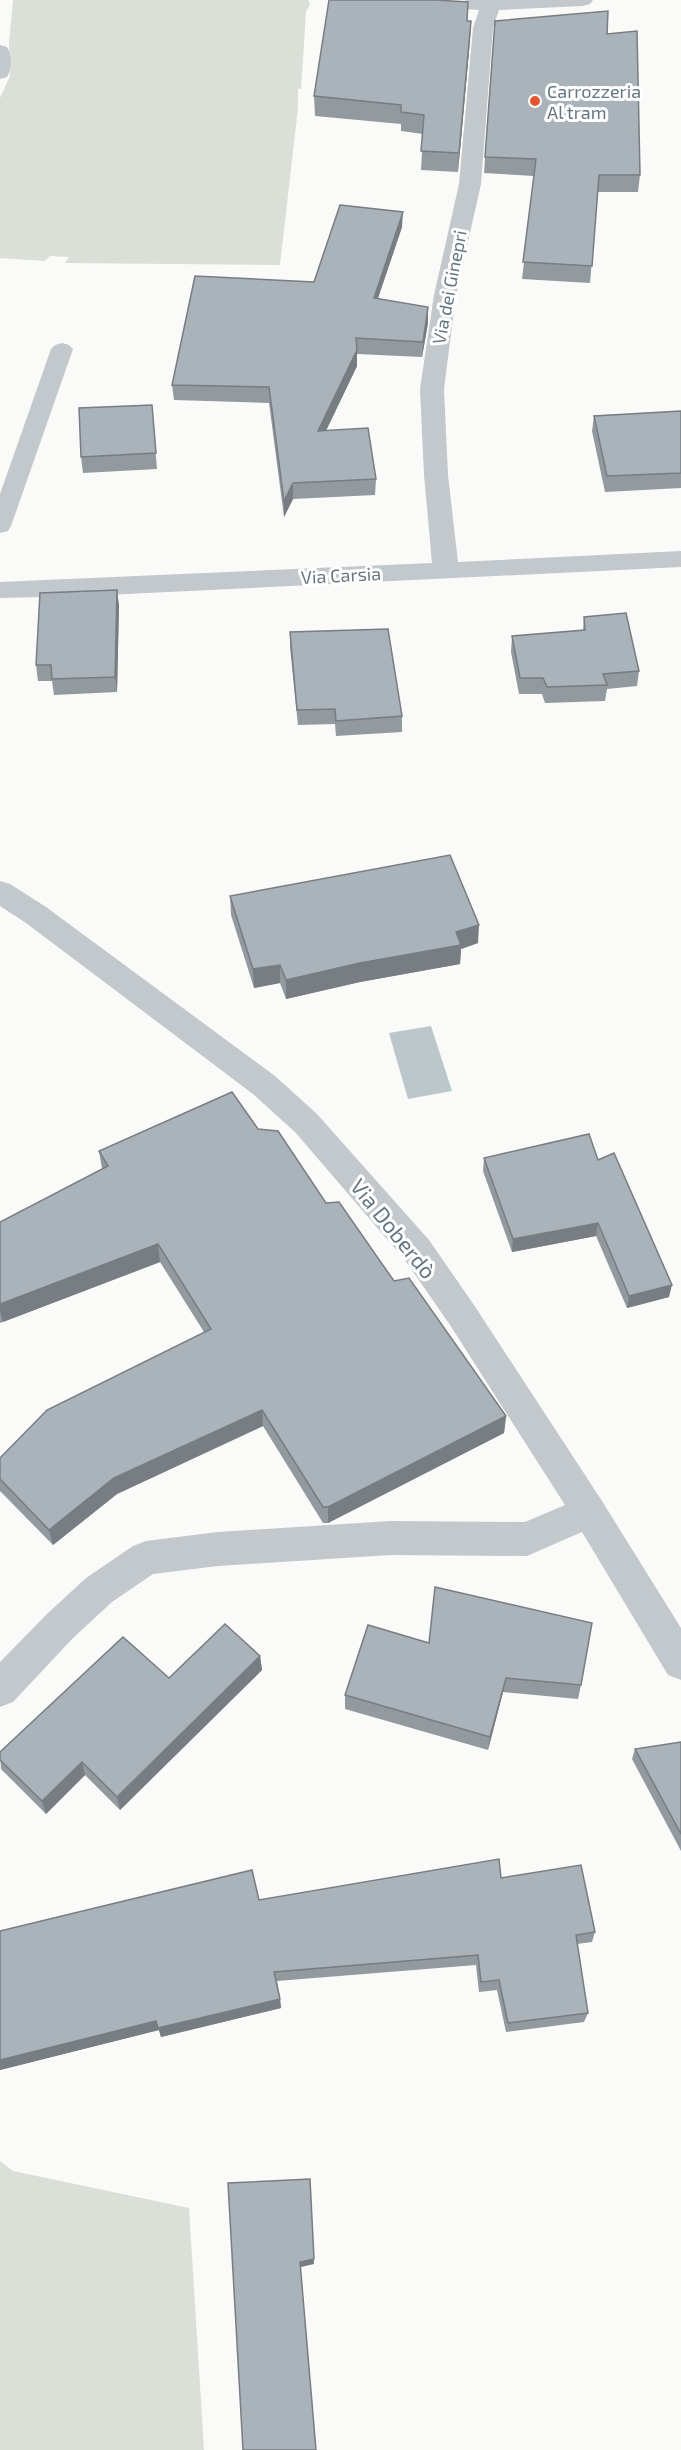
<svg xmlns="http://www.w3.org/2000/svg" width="681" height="2450" viewBox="0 0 681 2450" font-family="'Exo 2',sans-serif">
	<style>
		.green { fill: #dadfd7 }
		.water { fill: #bbc7cb }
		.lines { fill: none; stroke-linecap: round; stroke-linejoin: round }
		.lane { fill: #c3c8cc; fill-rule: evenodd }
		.street { fill: #c3c8cc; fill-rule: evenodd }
		.wall { fill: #929a9f }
		.shaded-wall { fill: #777d82 }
		.building { fill: #aab3b9; stroke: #777d82; stroke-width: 1.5 }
		.poi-dot { fill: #e4572e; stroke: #fff; stroke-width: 2 }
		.labels { text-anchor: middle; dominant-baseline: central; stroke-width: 6; stroke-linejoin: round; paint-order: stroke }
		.far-poi-label { font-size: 18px; fill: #657683; stroke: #fff; text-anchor: start }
		.far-street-label { font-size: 18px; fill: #657683; stroke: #fff }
		.street-label { font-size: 22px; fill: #657683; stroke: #fff }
	</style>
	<rect width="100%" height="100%" fill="#fafaf8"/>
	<g class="green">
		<polygon points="13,0 308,0 310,4 306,12 301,89 298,89 298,108 280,265 65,263 69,257 50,256 45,261 0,258 0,98 10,76 9,44"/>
		<polygon points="0,2161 13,2171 189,2208 204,2450 0,2450"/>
	</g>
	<polygon class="water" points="431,1026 452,1091 408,1099 389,1033"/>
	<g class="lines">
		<polygon class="lane" points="62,343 69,345 73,349 11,526 8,531 0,533 0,494 51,349 55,345"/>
		<g class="street">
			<polygon points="593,0 590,4 583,6 499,10 493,28 481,184 456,295 444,389 448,475 458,562 681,551 681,567 86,596 0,598 0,582 432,563 424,475 420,389 434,295 459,184 473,28 479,10 462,9 459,5 466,0"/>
			<path d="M0 45 7 47C12 54 12 70 7 77L0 79Z"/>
			<polygon points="0,881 10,884 46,907 275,1076 317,1114 429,1240 474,1305 602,1501 681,1628 681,1680 668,1675 582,1532 527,1556 391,1555 218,1566 153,1574 112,1602 73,1638 13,1702 0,1707 0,1662 47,1614 86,1578 133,1546 146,1541 218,1532 391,1521 525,1522 565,1505 450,1325 405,1260 295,1132 253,1094 26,923 0,906"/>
		</g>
	</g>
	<g class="wall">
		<polygon points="467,21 471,21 470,39 458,172 421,170 423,134 401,131 401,124 315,116 314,96"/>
		<polygon points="495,21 607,34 640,175 638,192 598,192 590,283 522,279 534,176 484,173"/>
		<polygon points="402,227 378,298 428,323 422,357 357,354 357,366 326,431 376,479 375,495 293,499 284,517 269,403 174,400 172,385 314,282"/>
		<polygon points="152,405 157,469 83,473 81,457"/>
		<polygon points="681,411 681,488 605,492 592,431 594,416"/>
		<polygon points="119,605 117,692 54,695 52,681 38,681 36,665"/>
		<polygon points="584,617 639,671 637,686 607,689 605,701 545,703 542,694 519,694 511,652 512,636 583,630"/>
		<polygon points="290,632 402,716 402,732 336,736 335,724 298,725 290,647"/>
		<polygon points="230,896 478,943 461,949 460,964 360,982 286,999 280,983 254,988 231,915"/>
		<polygon points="258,1129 326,1203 394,1281 506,1416 504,1433 328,1523 323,1523 263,1426 117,1494 53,1545 0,1491 0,1458 204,1332 160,1262 0,1323 0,1222 102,1169 99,1151"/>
		<polygon points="484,1158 598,1160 669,1297 627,1308 596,1236 512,1252 483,1171"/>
		<polygon points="429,1643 581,1685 578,1699 503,1692 488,1750 345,1709 345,1695"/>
		<polygon points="260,1656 262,1670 120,1810 85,1775 46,1814 1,1769 0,1752 169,1678"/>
		<polygon points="681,1742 681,1851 632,1759 635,1749"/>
		<polygon points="501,1878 595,1932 592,1942 577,1944 588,2013 584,2022 506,2032 497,1990 479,1992 476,1965 277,1981 280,1999 281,2008 161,2037 159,2030 0,2070 0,1931 259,1900"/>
	</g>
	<g class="shaded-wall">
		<polygon points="471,21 470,39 458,172 459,153"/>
		<polygon points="403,212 402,227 373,313 374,298"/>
		<polygon points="428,307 428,323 422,357 423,342"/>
		<polygon points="357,350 357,366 318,447 318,431"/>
		<polygon points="293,483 293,499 284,517 284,501"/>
		<polygon points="117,590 119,605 117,692 115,677"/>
		<polygon points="479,925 478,943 461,949 460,964 360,982 286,999 286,980"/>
		<polygon points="280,965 280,983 254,988 253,969"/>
		<polygon points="598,1223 596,1236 512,1252 513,1239"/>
		<polygon points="158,1244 160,1262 3,1322 0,1311 0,1304"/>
		<polygon points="672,1285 669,1297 627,1308 629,1296"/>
		<polygon points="262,1410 263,1426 117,1494 53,1545 49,1530 114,1478"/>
		<polygon points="506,1416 504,1433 328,1523 328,1507"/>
		<polygon points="260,1656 262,1670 120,1810 117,1797"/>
		<polygon points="506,1678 503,1692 488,1750 490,1737"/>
		<polygon points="82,1762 85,1775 46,1814 42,1801"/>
		<polygon points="280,1999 281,2008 161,2037 159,2030 0,2070 0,2060 156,2021"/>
		<polygon points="310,2179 314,2264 301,2267 300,2262"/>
	</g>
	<g class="building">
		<polygon points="329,0 436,0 468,2 467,21 471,21 459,153 421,151 424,115 401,112 401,105 314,96"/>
		<polygon points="608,11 607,34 637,31 640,175 599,175 592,266 523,262 536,159 485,157 495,21"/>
		<polygon points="340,205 403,212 374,298 428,307 423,342 356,338 357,350 318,431 368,428 376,479 293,483 284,501 269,387 172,385 195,276 314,282"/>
		<polygon points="152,405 156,453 81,457 79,408"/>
		<polygon points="681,411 681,473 607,476 594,416"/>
		<polygon points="117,590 115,677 52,679 51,665 36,665 40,593"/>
		<polygon points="626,613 639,671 603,674 607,685 547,687 543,678 520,678 512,636 585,630 584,617"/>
		<polygon points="388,629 402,716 336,721 335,709 297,710 290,632"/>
		<polygon points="450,855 479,925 456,932 461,945 360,963 286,980 280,965 253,969 230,896"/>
		<polygon points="232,1092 258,1129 278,1131 326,1203 339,1202 394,1281 409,1278 506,1416 328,1507 323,1507 262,1410 114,1478 49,1530 0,1479 0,1458 47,1410 211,1329 158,1244 0,1304 0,1222 108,1166 99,1151"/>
		<polygon points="589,1134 598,1160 614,1153 672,1285 629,1296 598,1223 513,1239 484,1158"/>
		<polygon points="435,1587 592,1623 581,1685 506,1678 490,1737 345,1695 368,1625 429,1643"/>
		<polygon points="225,1624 260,1656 117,1797 82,1762 42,1801 0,1760 0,1752 123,1637 169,1678"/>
		<polygon points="681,1742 681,1834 635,1749"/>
		<polygon points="499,1859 501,1878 581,1865 595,1932 576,1935 588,2013 508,2023 499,1980 481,1982 478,1955 274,1972 280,1999 158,2028 156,2021 0,2060 0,1931 252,1870 259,1900"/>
		<polygon points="310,2179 314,2259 300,2262 316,2450 243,2450 228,2183"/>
	</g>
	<circle class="poi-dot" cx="535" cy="101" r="6"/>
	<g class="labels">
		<g class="far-poi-label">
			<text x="547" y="91">Carrozzeria<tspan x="547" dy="21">Al tram</tspan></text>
		</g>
		<g class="far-street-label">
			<text transform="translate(449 287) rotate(-79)">Via dei Ginepri</text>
			<text transform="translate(341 575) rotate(-3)">Via Carsia</text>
		</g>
		<g class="street-label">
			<text transform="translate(394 1228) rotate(51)">Via Doberdò</text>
		</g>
	</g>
</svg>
